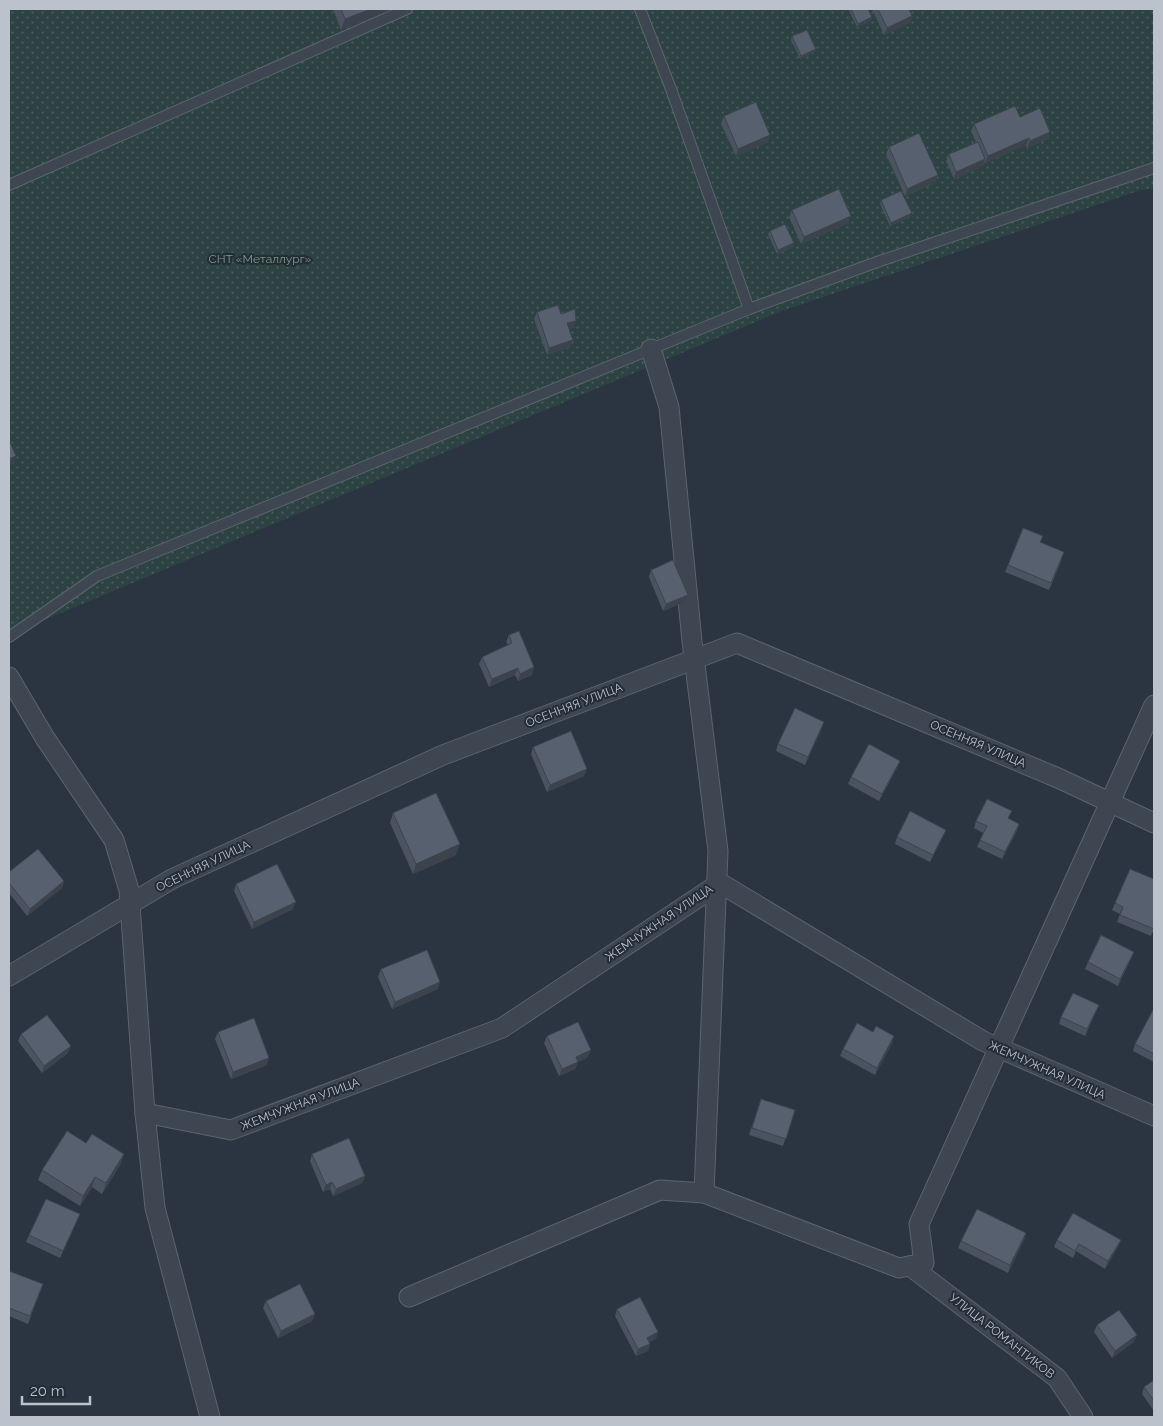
<svg xmlns="http://www.w3.org/2000/svg" width="1163" height="1426" viewBox="0 0 1163 1426" font-family="Raleway,sans-serif">
	<style>
		.garden { fill: url(#garden-dots) }
		.lines { fill: none; stroke-linecap: round; stroke-linejoin: round }
		.lane-casing { stroke: #5c656e; stroke-width: 12 }
		.street-casing { stroke: #5c656e; stroke-width: 21 }
		.lane { stroke: #3e4751; stroke-width: 10 }
		.street { stroke: #3e4751; stroke-width: 19 }
		.wall { fill: #4a535f }
		.shaded-wall { fill: #3c434d }
		.building { fill: #56606e; stroke: #3c434d }
		.labels { text-anchor: middle; dominant-baseline: central; stroke-width: 4; stroke-linejoin: round; paint-order: stroke }
		.park-label { font-size: 12px; fill: #7c9e83; stroke: #232c37 }
		.street-label { font-size: 12px; fill: #bbc2cb; stroke: #232c37 }
	</style>
	<defs>
		<pattern id="garden-dots" width="8" height="8" patternUnits="userSpaceOnUse" patternTransform="scale(1.25)"><rect width="8" height="8" fill="#2d4243"/><path d="M2 2h.1M6 6h.1" fill="none" stroke="#4a5c5d" stroke-width="1.8" stroke-linecap="round"/></pattern>
	</defs>
	<rect width="100%" height="100%" fill="#2a3541"/>
	<polygon class="garden" points="9,9 1154,9 1154,189 1141,190 782,311 13,633 9,628"/>
	<g class="lines">
		<defs>
			<g id="lane">
				<polyline points="640,9 671,89 749,309"/>
				<polyline points="9,185 407,9"/>
				<polyline points="9,637 97,576 749,309 877,262 1154,168"/>
			</g>
			<g id="street">
				<polyline points="651,349 669,407 692,641 718,851 704,1193"/>
				<polyline points="9,677 45,738 114,840 129,890 145,1113 155,1208 210,1417"/>
				<polyline points="9,976 172,879 443,755 737,643 1058,778 1154,823"/>
				<polyline points="145,1113 231,1130 502,1028 720,883 983,1041 1154,1116"/>
				<polyline points="910,1266 1057,1378 1083,1417"/>
				<polyline points="409,1297 660,1190 704,1193 899,1268 924,1263 919,1224 1154,705"/>
			</g>
		</defs>
		<use href="#lane" class="lane-casing"/>
		<use href="#street" class="street-casing"/>
		<use href="#lane" class="lane"/>
		<use href="#street" class="street"/>
	</g>
	<g class="wall">
		<polygon points="333,9 393,9 341,30"/>
		<polygon points="850,9 868,9 872,17 871,21 857,27 849,11"/>
		<polygon points="872,9 909,9 912,16 910,23 884,35"/>
		<polygon points="792,36 816,49 814,52 800,59 791,40"/>
		<polygon points="724,116 768,142 736,156 721,124"/>
		<polygon points="1020,117 1050,132 1048,139 1027,148 1026,145 985,163 985,161 983,166 954,179 946,161 949,154 976,142 971,131 974,124"/>
		<polygon points="889,147 938,175 935,183 905,196 886,154"/>
		<polygon points="881,200 910,217 890,226 880,204"/>
		<polygon points="792,210 848,223 801,244 789,217"/>
		<polygon points="770,231 794,243 793,247 777,254 768,234"/>
		<polygon points="537,312 561,314 576,321 573,328 569,329 570,347 547,355 534,319"/>
		<polygon points="1043,536 1040,543 1062,559 1049,590 1005,572 1008,565"/>
		<polygon points="651,570 688,595 685,602 663,611 649,577"/>
		<polygon points="509,635 532,675 518,681 515,675 489,687 479,664 482,657 508,645 506,642"/>
		<polygon points="824,722 805,765 776,751 778,744"/>
		<polygon points="533,747 584,776 547,792 531,754"/>
		<polygon points="900,761 897,768 879,801 848,784 851,777"/>
		<polygon points="393,813 456,855 413,874 390,823"/>
		<polygon points="1009,819 1019,824 1017,831 1002,859 977,847 983,833 974,828 976,821"/>
		<polygon points="946,830 943,837 930,862 895,844 897,837"/>
		<polygon points="1130,869 1154,929 1151,936 1117,922 1120,914 1112,910"/>
		<polygon points="9,872 64,881 62,888 27,916 9,893"/>
		<polygon points="236,884 293,909 252,929 234,891"/>
		<polygon points="1134,952 1131,959 1118,986 1085,969 1088,962"/>
		<polygon points="381,969 438,989 392,1009 378,977"/>
		<polygon points="1099,1005 1085,1036 1059,1024 1061,1017"/>
		<polygon points="1154,1008 1154,1062 1133,1051 1135,1044"/>
		<polygon points="218,1032 267,1065 231,1079 215,1039"/>
		<polygon points="873,1032 894,1036 892,1043 875,1075 840,1056 843,1049"/>
		<polygon points="21,1034 68,1053 42,1073 18,1041"/>
		<polygon points="547,1036 588,1057 578,1062 575,1069 559,1076 544,1043"/>
		<polygon points="761,1099 795,1110 783,1146 749,1135"/>
		<polygon points="86,1143 124,1154 120,1165 102,1194 92,1187 80,1206 38,1180 42,1170"/>
		<polygon points="312,1154 365,1176 362,1183 333,1196 330,1189 323,1192 310,1161"/>
		<polygon points="77,1221 60,1258 26,1242 29,1235"/>
		<polygon points="1026,1233 1024,1240 1008,1273 958,1248 961,1241"/>
		<polygon points="1057,1240 1121,1240 1118,1247 1105,1269 1076,1251 1073,1258 1054,1247"/>
		<polygon points="9,1271 43,1284 28,1324 9,1316"/>
		<polygon points="266,1301 315,1314 312,1321 278,1338 263,1308"/>
		<polygon points="617,1309 656,1339 649,1342 650,1344 648,1351 636,1356 615,1316"/>
		<polygon points="1097,1325 1134,1342 1112,1358 1094,1332"/>
		<polygon points="1154,1380 1154,1411 1142,1394 1144,1387"/>
	</g>
	<g class="shaded-wall">
		<polygon points="371,9 393,9 341,30 345,19"/>
		<polygon points="912,16 910,23 884,35 887,28"/>
		<polygon points="872,17 871,21 857,27 858,24"/>
		<polygon points="816,49 814,52 800,59 801,56"/>
		<polygon points="1050,132 1048,139 1027,148 1030,141"/>
		<polygon points="770,135 768,142 736,156 738,149"/>
		<polygon points="1029,138 1026,145 985,163 988,156"/>
		<polygon points="985,159 983,166 954,179 956,172"/>
		<polygon points="938,175 935,183 905,196 907,189"/>
		<polygon points="912,213 910,217 890,226 891,223"/>
		<polygon points="851,216 848,223 801,244 804,237"/>
		<polygon points="794,243 793,247 777,254 778,250"/>
		<polygon points="576,321 573,328 565,330 567,323"/>
		<polygon points="573,340 570,347 547,355 549,348"/>
		<polygon points="16,456 13,463 9,465 9,459"/>
		<polygon points="688,595 685,602 663,611 666,604"/>
		<polygon points="534,667 532,675 518,681 520,674"/>
		<polygon points="518,668 515,675 489,687 492,679"/>
		<polygon points="824,722 822,729 805,765 808,757"/>
		<polygon points="900,761 897,768 879,801 882,794"/>
		<polygon points="587,769 584,776 547,792 550,785"/>
		<polygon points="1019,824 1017,831 1002,859 1005,852"/>
		<polygon points="946,830 943,837 930,862 933,855"/>
		<polygon points="460,844 456,855 413,874 416,864"/>
		<polygon points="64,881 62,888 27,916 30,909"/>
		<polygon points="296,902 293,909 252,929 254,922"/>
		<polygon points="1134,952 1131,959 1118,986 1120,979"/>
		<polygon points="440,982 438,989 392,1009 395,1002"/>
		<polygon points="894,1036 892,1043 875,1075 877,1068"/>
		<polygon points="71,1046 68,1053 42,1073 44,1066"/>
		<polygon points="591,1050 588,1057 573,1064 576,1057"/>
		<polygon points="269,1058 267,1065 231,1079 233,1072"/>
		<polygon points="578,1062 575,1069 559,1076 562,1069"/>
		<polygon points="124,1154 120,1165 102,1194 106,1183"/>
		<polygon points="365,1176 362,1183 333,1196 336,1189"/>
		<polygon points="95,1177 92,1187 80,1206 83,1196"/>
		<polygon points="332,1182 330,1189 323,1192 326,1185"/>
		<polygon points="1026,1233 1024,1240 1008,1273 1010,1265"/>
		<polygon points="1121,1240 1118,1247 1105,1269 1108,1261"/>
		<polygon points="315,1314 312,1321 278,1338 281,1331"/>
		<polygon points="658,1332 656,1339 645,1345 647,1338"/>
		<polygon points="1137,1335 1134,1342 1112,1358 1115,1351"/>
		<polygon points="650,1344 648,1351 636,1356 638,1349"/>
	</g>
	<g class="building">
		<polygon points="341,9 371,9 345,19"/>
		<polygon points="851,9 868,9 872,17 858,24"/>
		<polygon points="878,9 909,9 912,16 887,28"/>
		<polygon points="807,30 816,49 801,56 792,36"/>
		<polygon points="756,102 770,135 738,149 724,116"/>
		<polygon points="1015,106 1020,117 1040,108 1050,132 1030,141 1029,138 988,156 974,124"/>
		<polygon points="919,133 938,175 907,189 889,147"/>
		<polygon points="978,142 985,159 956,172 949,154"/>
		<polygon points="839,189 851,216 804,237 792,210"/>
		<polygon points="901,191 912,213 891,223 881,200"/>
		<polygon points="785,224 794,243 778,250 770,231"/>
		<polygon points="558,305 561,314 575,309 576,321 567,323 573,340 549,348 537,312"/>
		<polygon points="9,440 16,456 9,459"/>
		<polygon points="1023,528 1043,536 1040,542 1064,552 1051,583 1008,565"/>
		<polygon points="673,560 688,595 666,604 651,570"/>
		<polygon points="519,631 534,667 520,674 518,668 492,679 482,657 512,643 509,635"/>
		<polygon points="795,708 824,722 808,757 778,744"/>
		<polygon points="571,731 587,769 550,785 533,747"/>
		<polygon points="869,744 900,761 882,794 851,777"/>
		<polygon points="436,793 460,844 416,864 393,813"/>
		<polygon points="987,799 1012,811 1008,818 1019,824 1005,852 980,840 987,826 976,821"/>
		<polygon points="910,811 946,830 933,855 897,837"/>
		<polygon points="38,849 64,881 30,909 9,883 9,872"/>
		<polygon points="277,864 296,902 254,922 236,884"/>
		<polygon points="1130,869 1154,879 1154,929 1120,915 1123,907 1115,903"/>
		<polygon points="1101,935 1134,952 1120,979 1088,962"/>
		<polygon points="427,950 440,982 395,1002 381,969"/>
		<polygon points="1073,993 1099,1005 1087,1029 1061,1017"/>
		<polygon points="1154,1008 1154,1054 1135,1044"/>
		<polygon points="47,1015 71,1046 44,1066 21,1034"/>
		<polygon points="254,1018 269,1058 233,1072 218,1032"/>
		<polygon points="578,1022 591,1050 576,1057 578,1062 562,1069 547,1036"/>
		<polygon points="857,1023 873,1032 876,1026 894,1036 877,1068 843,1049"/>
		<polygon points="761,1099 795,1110 786,1139 752,1128"/>
		<polygon points="67,1131 86,1143 92,1134 124,1154 106,1183 95,1177 83,1196 42,1170"/>
		<polygon points="349,1138 365,1176 336,1189 332,1182 326,1185 312,1154"/>
		<polygon points="46,1199 80,1214 63,1251 29,1235"/>
		<polygon points="977,1209 1026,1233 1010,1265 961,1241"/>
		<polygon points="1073,1213 1121,1240 1108,1261 1079,1244 1075,1251 1057,1240"/>
		<polygon points="9,1271 43,1284 30,1316 9,1308"/>
		<polygon points="300,1284 315,1314 281,1331 266,1301"/>
		<polygon points="640,1297 658,1332 647,1338 650,1344 638,1349 617,1309"/>
		<polygon points="1119,1310 1137,1335 1115,1351 1097,1325"/>
		<polygon points="1154,1380 1154,1401 1144,1387"/>
	</g>
	<g class="labels">
		<g class="park-label">
			<text x="260" y="259">СНТ «Металлург»</text>
		</g>
		<g class="street-label">
			<text transform="translate(574 705) rotate(-21)">ОСЕННЯЯ УЛИЦА</text>
			<text transform="translate(978 744) rotate(23)">ОСЕННЯЯ УЛИЦА</text>
			<text transform="translate(203 866) rotate(-26)">ОСЕННЯЯ УЛИЦА</text>
			<text transform="translate(659 923) rotate(-34)">ЖЕМЧУЖНАЯ УЛИЦА</text>
			<text transform="translate(1047 1070) rotate(24)">ЖЕМЧУЖНАЯ УЛИЦА</text>
			<text transform="translate(300 1104) rotate(-21)">ЖЕМЧУЖНАЯ УЛИЦА</text>
			<text transform="translate(1002 1336) rotate(38)">УЛИЦА РОМАНТИКОВ</text>
		</g>
	</g>
	<rect width="1163" height="1426" fill="none" stroke="#bbc2cb" stroke-width="20"/>
	<path d="M22 1396v8h68v-8" fill="none" stroke="#bbc2cb" stroke-width="2.5"/>
	<text x="30" y="1396" font-size="15" fill="#bbc2cb" stroke="#232c37" stroke-width="4" paint-order="stroke">20 m</text>
</svg>
